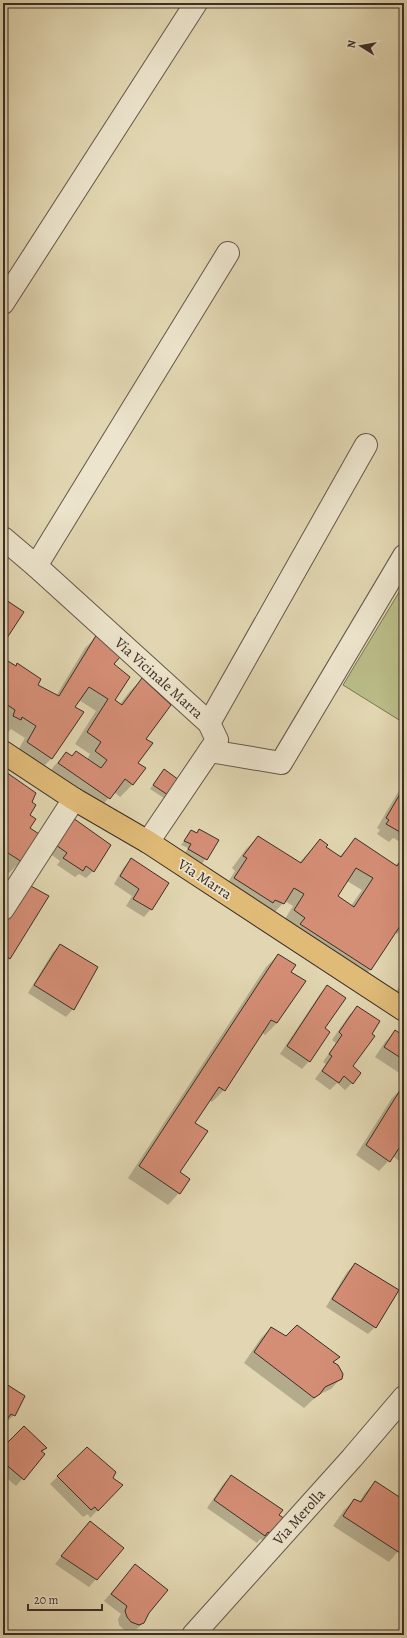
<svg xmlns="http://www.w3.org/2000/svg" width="407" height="1638" viewBox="0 0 407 1638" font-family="Alegreya,serif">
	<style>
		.green { fill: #b9bc87; stroke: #7a7557 }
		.shadow { fill: #0003; fill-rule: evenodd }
		.building { fill: #d58e76; stroke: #3b2e27; fill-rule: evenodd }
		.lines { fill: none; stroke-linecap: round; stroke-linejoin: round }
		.minor-casing { stroke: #64584a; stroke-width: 24 }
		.major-casing { stroke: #3b2e27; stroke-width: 24 }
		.minor { stroke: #ece4cc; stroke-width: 22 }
		.major { stroke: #e0bb78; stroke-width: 22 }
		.labels { text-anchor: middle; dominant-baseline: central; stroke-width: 3.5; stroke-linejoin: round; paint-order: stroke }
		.street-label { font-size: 15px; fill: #3b2e27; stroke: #ece4cc }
	</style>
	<rect width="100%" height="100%" fill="#e1d6b1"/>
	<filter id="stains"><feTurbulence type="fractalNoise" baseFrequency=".005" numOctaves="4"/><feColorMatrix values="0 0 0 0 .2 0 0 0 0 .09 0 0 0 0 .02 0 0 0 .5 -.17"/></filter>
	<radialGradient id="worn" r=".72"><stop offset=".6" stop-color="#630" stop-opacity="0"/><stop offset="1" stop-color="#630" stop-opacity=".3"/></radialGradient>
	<polygon class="green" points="404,584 404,723 343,685"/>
	<g class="shadow">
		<polygon points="97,636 113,664 114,700 120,704 130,691 142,679 145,739 137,763 144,768 132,785 120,797 114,792 97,811 47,776 54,766 66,754 71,757 76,752 87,760 90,754 75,744 96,711 79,700 74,707 82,712 51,759 39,771 16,754 25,738 11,729 8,732 3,729 3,659 15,667 18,664 37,686 56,696 85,648"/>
		<polygon points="3,771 30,802 29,829 21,861 9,873 3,869"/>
		<polygon points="161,774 168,795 164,798 150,789"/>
		<polygon points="404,782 404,845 394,838 393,838 389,842 377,834 380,830 377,828"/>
		<polygon points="65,827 93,871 86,878 79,874 75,877 57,865 60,861 49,853"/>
		<polygon points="191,831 217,841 202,864 185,853 188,848 181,845"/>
		<path d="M258 837 299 863 320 840 324 847 339 857 355 840 395 866 404 856V927L397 934 395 932 370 970 358 982 283 922 293 906 285 901 271 916 223 890 235 871 232 868 246 849ZM347 881 362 890 351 906 336 897Z"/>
		<polygon points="132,860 151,909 144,917 126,906 132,896 114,884 124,867"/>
		<polygon points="22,894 10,958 3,965 3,924"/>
		<polygon points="60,945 96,968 73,1009 66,1017 28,993 53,952"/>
		<polygon points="404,954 404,961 401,959"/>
		<polygon points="278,955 290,972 277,1023 265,1035 262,1033 224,1090 212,1102 209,1100 194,1123 178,1173 179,1193 168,1205 128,1178 266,967"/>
		<polygon points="404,980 404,1009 390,1000"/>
		<polygon points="327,987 323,1029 309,1061 302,1069 280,1054 320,994"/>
		<polygon points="358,1007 351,1067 352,1083 345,1090 337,1083 330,1090 315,1079 326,1064 323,1062 336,1043 332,1040 350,1014"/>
		<polygon points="395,1031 404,1037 404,1076 375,1057 385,1042"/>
		<polygon points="402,1088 404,1090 404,1156 399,1161 393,1156 379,1171 356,1155 392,1098"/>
		<polygon points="355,1264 375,1327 368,1334 326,1307 347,1272"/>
		<polygon points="271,1328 285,1338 338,1357 332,1363 341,1378 331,1389 318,1395 304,1408 244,1363 261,1338"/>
		<polygon points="3,1384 14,1415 6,1423 4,1421 3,1424"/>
		<polygon points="3,1448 46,1448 41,1453 44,1454 16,1486 3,1475"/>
		<polygon points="87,1448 112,1478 122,1485 90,1518 88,1514 83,1517 50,1484"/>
		<polygon points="404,1456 404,1473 402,1472 403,1469 399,1467"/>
		<polygon points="231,1476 277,1515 270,1533 263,1540 260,1539 257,1543 207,1508 224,1483"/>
		<polygon points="375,1482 404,1501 404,1544 389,1562 333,1526 344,1510 354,1500 359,1502 365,1493"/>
		<polygon points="83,1530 96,1579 89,1587 55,1564"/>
		<polygon points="135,1565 148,1613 144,1622 136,1630 131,1632 123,1629 119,1625 118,1619 121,1614 104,1601"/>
	</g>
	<g class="building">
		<polygon points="6,600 24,612 3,644 3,606"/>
		<polygon points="97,634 120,657 114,664 130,677 115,700 122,705 142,678 171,705 146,739 153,743 138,763 146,768 133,785 125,779 110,799 58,763 66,752 72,756 76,751 101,768 107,760 95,751 101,742 87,732 108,699 89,687 75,707 84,712 52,759 27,742 36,726 22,717 21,720 13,716 15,710 3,702 3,658 16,666 17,663 41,679 38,685 59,696"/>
		<polygon points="164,769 179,780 168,795 153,785"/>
		<polygon points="3,770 36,793 32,802 36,805 30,815 36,819 30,828 45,838 22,862 5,851 3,854"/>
		<polygon points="404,787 404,828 402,828 400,832 386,824 389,820 386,818"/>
		<polygon points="73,818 111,845 94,872 86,866 83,871 63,858 67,853 56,845"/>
		<polygon points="199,829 219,840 207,860 188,849 191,844 184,841 191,830 197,833"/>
		<path d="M258 836 301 863 320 839 328 845 326 847 341 857 355 838 397 866 404 856V920L371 970 300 924 305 918 294 910 304 894 294 888 284 904 275 900 273 903 234 878 247 858 243 856ZM356 868 373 878 354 907 338 896Z"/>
		<polygon points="131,858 169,883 152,910 133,899 139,889 120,876"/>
		<polygon points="29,885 49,896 10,959 3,954 3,926"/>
		<polygon points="60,944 98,967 74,1010 34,985"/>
		<polygon points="278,954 296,965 291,972 306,981 277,1023 271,1020 225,1091 219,1087 195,1123 208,1131 180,1172 190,1179 180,1194 139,1166"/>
		<polygon points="404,983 404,992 400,989"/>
		<polygon points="327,985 346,998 325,1028 330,1032 310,1062 287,1046"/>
		<polygon points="357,1006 380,1021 372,1034 375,1036 353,1066 361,1073 353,1084 344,1076 339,1083 322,1071 332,1056 329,1054 342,1035 339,1032"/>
		<polygon points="395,1030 404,1036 404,1060 384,1047"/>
		<polygon points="402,1087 404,1088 404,1147 401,1145 390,1162 366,1145"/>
		<polygon points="355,1263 399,1290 376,1328 332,1299"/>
		<polygon points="297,1325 340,1357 333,1362 338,1365 343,1374 342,1379 325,1387 320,1394 314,1398 254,1352 271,1327 286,1336"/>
		<polygon points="3,1382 25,1396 15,1416 11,1414 3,1425"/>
		<polygon points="24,1426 47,1448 41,1451 45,1454 24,1480 3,1462 3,1447"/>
		<polygon points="87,1447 116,1472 113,1478 123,1485 98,1511 95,1507 91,1510 57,1476"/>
		<polygon points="231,1475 283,1510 279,1515 285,1519 271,1534 268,1532 265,1536 214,1500"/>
		<polygon points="375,1481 404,1500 404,1546 400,1553 343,1516 354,1499 361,1502"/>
		<polygon points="90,1521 124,1548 97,1580 61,1556"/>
		<polygon points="135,1564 168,1590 149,1613 144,1623 139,1625 131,1622 127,1617 125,1611 127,1606 111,1594"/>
	</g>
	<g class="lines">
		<defs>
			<g id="minor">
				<polyline points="3,303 196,3"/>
				<polyline points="3,538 36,566 209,723 217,740 148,842"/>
				<polyline points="36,566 228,253"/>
				<polyline points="209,723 366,445"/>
				<polyline points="210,751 281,763 404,556"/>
				<polyline points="3,909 74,799"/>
				<polyline points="193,1635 352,1458 404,1397"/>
			</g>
			<polyline id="major" points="3,752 74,799 148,842 404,1010"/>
		</defs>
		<use href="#minor" class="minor-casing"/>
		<use href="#major" class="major-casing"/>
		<use href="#minor" class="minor"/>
		<use href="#major" class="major"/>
	</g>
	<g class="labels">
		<g class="street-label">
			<text transform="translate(159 678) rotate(42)">Via Vicinale Marra</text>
			<text transform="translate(205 879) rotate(33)">Via Marra</text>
			<text transform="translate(299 1517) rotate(-48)">Via Merolla</text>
		</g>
	</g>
	<rect width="407" height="1638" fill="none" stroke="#e1d6b1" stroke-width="16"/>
	<rect x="4" y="4" width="399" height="1630" fill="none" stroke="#3b2e27" stroke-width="2"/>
	<rect x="8" y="8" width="391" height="1622" fill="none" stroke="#3b2e27"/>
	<g transform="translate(361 46) rotate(281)" stroke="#ece4cc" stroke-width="3" paint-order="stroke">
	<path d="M0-3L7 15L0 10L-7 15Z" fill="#3b2e27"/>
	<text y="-6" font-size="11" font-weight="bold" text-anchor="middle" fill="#3b2e27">N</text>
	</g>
	<path d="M28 1604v6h74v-6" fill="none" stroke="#3b2e27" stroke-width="2"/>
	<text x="34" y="1604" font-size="12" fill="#3b2e27" stroke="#ece4cc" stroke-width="3" paint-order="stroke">20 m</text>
	<rect width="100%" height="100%" filter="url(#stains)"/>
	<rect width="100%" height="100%" fill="url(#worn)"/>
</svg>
